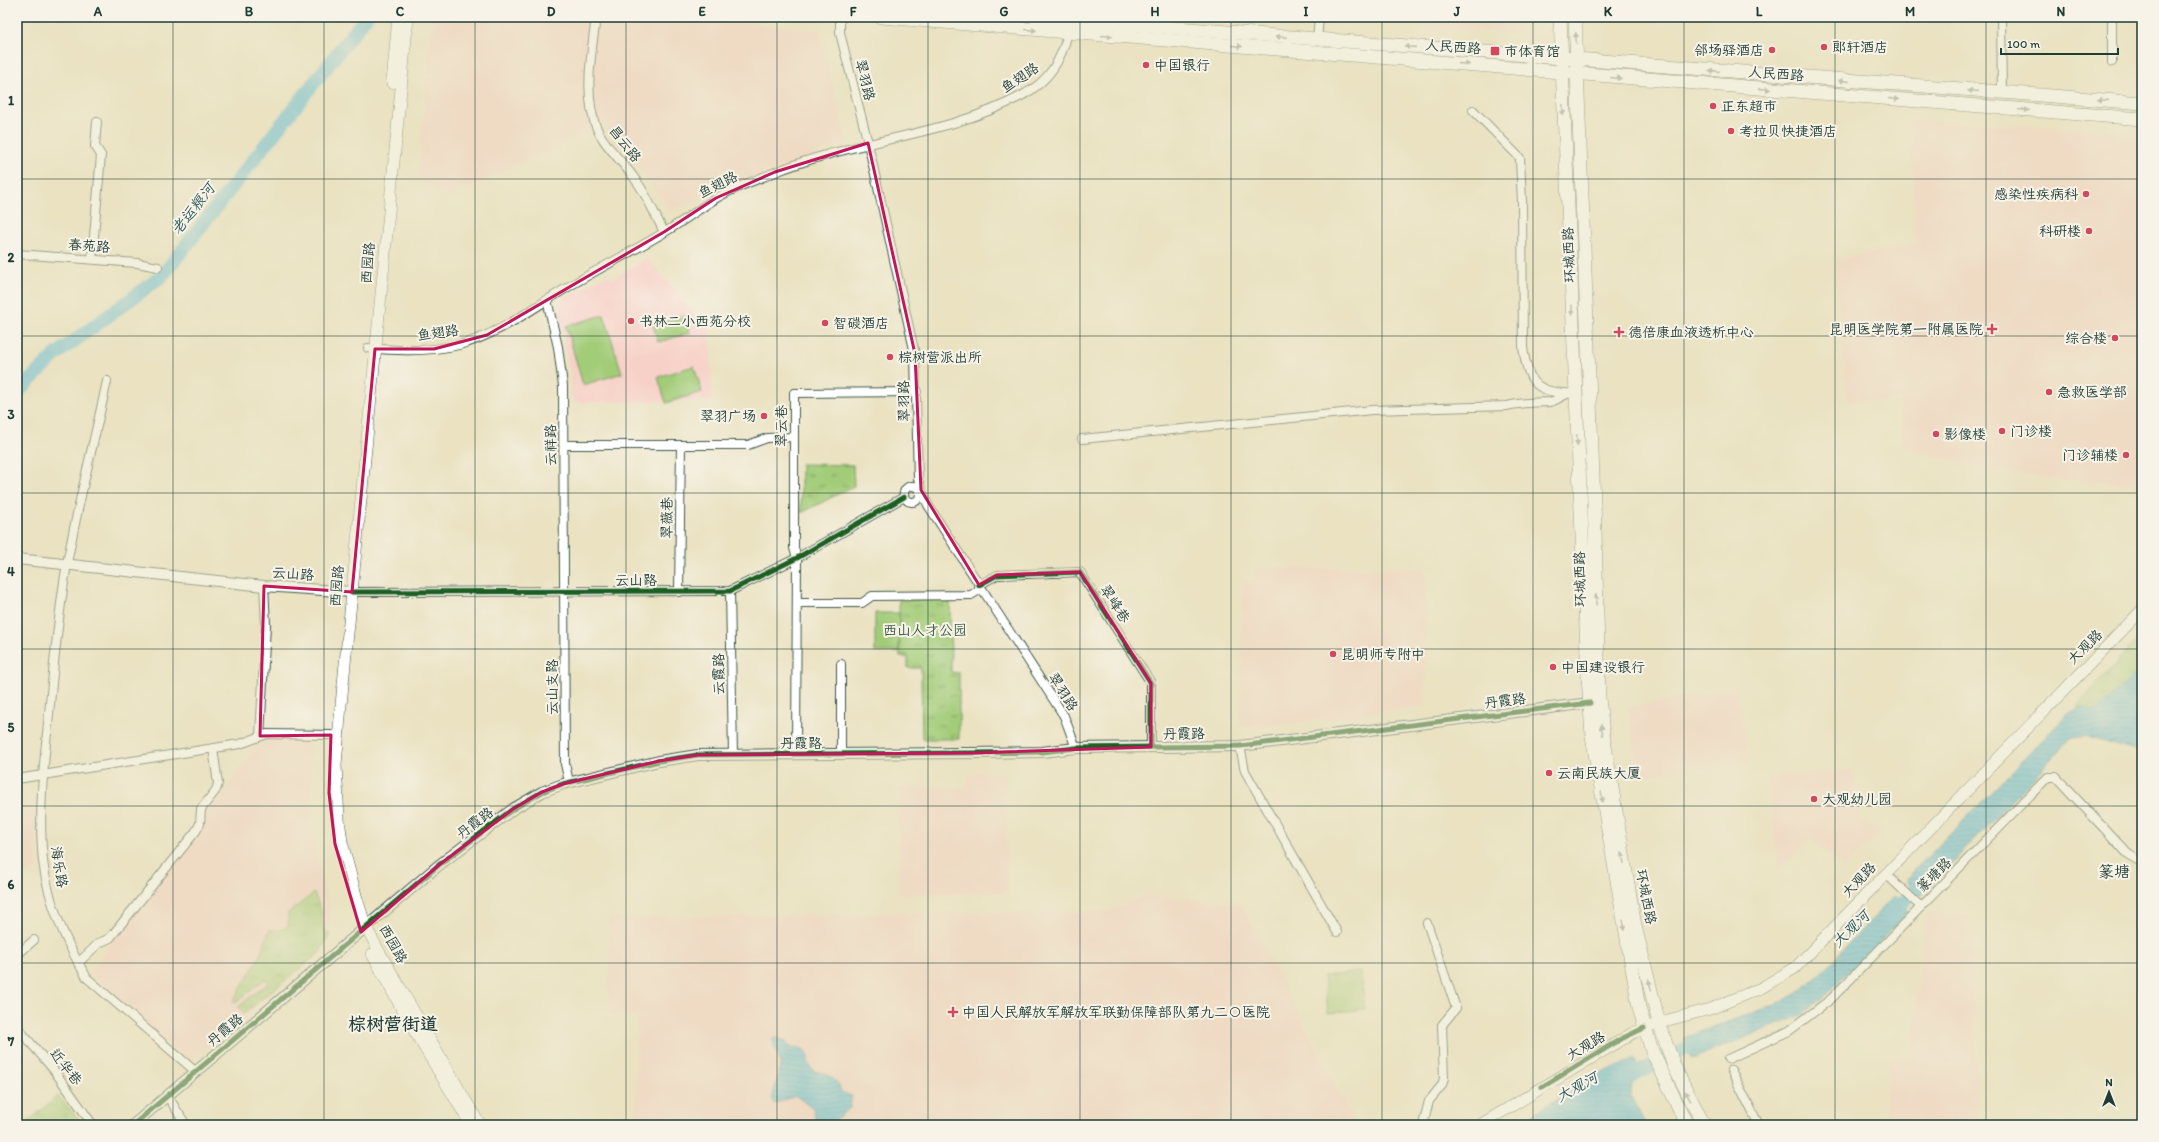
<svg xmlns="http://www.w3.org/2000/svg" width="2159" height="1142" viewBox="0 0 2159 1142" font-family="Itim,'LXGW WenKai TC',sans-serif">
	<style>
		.built { fill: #f7d1c7 }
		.grass { fill: url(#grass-tufts); stroke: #618456 }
		.pitch { fill: #a3cc78; stroke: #618456 }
		.water { fill: url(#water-rules); stroke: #3e7c88 }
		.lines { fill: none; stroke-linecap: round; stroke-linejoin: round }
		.river { stroke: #5dbbdb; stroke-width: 14 }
		.minor-casing { stroke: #3d5649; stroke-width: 10 }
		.tertiary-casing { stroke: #3d5649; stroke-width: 12 }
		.secondary-casing { stroke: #3d5649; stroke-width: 12 }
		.primary-casing { stroke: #3d5649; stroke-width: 14 }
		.minor { stroke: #fff; stroke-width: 8 }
		.tertiary { stroke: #fff; stroke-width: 10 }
		.secondary { stroke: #fff; stroke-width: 11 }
		.primary { stroke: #fff; stroke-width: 13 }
		.cycleway-casing { stroke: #f7f3e8; stroke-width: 8 }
		.cycleway { stroke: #1b5e20; stroke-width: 5 }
		.oneway { fill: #8f9e9a }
		.marked { fill: none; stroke: #c2185b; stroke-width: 3; stroke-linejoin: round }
		.grid { fill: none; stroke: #1f3d34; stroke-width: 1; stroke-opacity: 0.55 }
		.poi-dot { fill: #d1495b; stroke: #f7f3e8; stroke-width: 1.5 }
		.labels { text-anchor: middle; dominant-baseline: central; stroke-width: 4; stroke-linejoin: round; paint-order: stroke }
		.street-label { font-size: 14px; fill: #1f3d34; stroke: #f7f3e8 }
		.poi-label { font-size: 14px; fill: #1f3d34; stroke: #f7f3e8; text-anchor: start }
		.park-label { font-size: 14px; fill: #395a42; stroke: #f7f3e8 }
		.water-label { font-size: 15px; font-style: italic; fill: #2e5c5e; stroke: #f7f3e8 }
		.quarter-label { font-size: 16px; fill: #1f3d34; stroke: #f7f3e8 }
		.district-label { font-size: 18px; font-weight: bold; fill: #1f3d34; stroke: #f7f3e8 }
		.neatline { fill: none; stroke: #1f3d34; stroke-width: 1.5 }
		.grid-label { font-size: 13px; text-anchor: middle; font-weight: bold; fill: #1f3d34 }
	</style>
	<defs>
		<pattern id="grass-tufts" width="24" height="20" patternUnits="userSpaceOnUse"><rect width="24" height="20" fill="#a3cc78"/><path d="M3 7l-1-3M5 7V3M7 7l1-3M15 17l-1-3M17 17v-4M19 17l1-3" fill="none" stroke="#84a763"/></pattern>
		<pattern id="water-rules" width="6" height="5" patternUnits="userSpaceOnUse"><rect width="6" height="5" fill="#5dbbdb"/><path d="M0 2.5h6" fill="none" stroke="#4c99b2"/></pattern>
	</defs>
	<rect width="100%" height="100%" fill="#f7f3e8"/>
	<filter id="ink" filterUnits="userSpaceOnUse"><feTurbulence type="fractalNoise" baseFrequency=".025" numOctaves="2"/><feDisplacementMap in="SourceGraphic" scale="8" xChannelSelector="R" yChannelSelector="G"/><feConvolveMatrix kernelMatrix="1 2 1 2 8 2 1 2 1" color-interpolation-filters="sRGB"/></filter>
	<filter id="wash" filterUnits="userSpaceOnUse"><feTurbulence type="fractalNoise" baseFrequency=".012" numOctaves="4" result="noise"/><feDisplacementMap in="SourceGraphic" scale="16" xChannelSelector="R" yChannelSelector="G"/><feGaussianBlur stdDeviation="0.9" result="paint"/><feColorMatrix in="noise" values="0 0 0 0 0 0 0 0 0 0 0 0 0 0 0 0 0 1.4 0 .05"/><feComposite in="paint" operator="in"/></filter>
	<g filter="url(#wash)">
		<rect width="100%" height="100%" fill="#eae2c1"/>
		<g class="built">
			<polygon points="433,17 687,17 819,30 847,142 671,211 606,123 449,197 418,177"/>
			<polygon points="1323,17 1531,17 1516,34"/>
			<polygon points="1911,121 2125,131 2142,140 2142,487 2108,482 2054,480 1988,469 1903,448 1901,400 1847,401 1836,259 1916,243"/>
			<polygon points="647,258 710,332 712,401 572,402 571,381 559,310 563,298 608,275 613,279"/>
			<polygon points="1256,568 1426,568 1425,706 1272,726 1240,728 1243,582 1255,582"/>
			<polygon points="1737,688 1749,762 1640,776 1628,707"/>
			<polygon points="296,739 309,744 312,829 317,860 329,906 330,923 327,938 318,955 189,1061 89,974 260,743"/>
			<polygon points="1853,770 1861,821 1882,832 1844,868 1810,838 1779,869 1768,777"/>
			<polygon points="1006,772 1007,893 899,894 899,787 967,787 968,773"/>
			<polygon points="17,794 34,810 37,869 17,876"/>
			<polygon points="1146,895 1241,904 1356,1125 636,1125 637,1017 609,1014 609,918 1108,911"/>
			<polygon points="1926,912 1968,916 1974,955 1973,1005 1979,1125 1884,1125 1890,1058 1911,1058"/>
		</g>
		<g class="grass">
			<polygon points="801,464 853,465 854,486 801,513"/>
			<polygon points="950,599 951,672 959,673 959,739 922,739 921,668 908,668 908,657 900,657 899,600"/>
			<polygon points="2142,635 2142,666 2095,713 2084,707 2076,707"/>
			<polygon points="314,893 321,910 323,929 330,934 319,953 244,1013 238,1007 269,982 265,979 236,1003 233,1001 259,958 270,929 277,931 288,927 288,913"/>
			<polygon points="58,1096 84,1125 24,1125"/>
		</g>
		<g class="pitch">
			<polygon points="604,315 622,373 583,385 566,326"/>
			<polygon points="684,316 690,333 658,342 653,325"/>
			<polygon points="694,366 702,392 666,403 658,377"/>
			<rect x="875" y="613" width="24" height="39"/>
			<polygon points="1361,972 1365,1009 1328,1013 1324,976"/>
		</g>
		<g class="water">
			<path d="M2142 666V753L2085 736 2072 737 1921 896 1904 881 2069 713C2080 705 2084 707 2095 713Z"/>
			<polygon points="1894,896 1910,911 1820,1001 1802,1015 1692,1059 1683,1038 1780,1003 1798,993 1817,977"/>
			<path d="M776 1037 785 1041 790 1047C817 1047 802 1061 813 1070 816 1073 818 1071 822 1073 830 1075 840 1083 841 1092L852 1096 850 1108 832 1123 822 1125 815 1119 814 1110 796 1096 774 1104 772 1100C774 1087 780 1077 780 1063 780 1055 773 1048 773 1039Z"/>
			<polygon points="1634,1058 1641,1077 1632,1083 1631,1097 1646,1125 1518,1125 1533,1117 1532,1114 1596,1076"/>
		</g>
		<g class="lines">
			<g class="river">
				<polyline points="17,393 54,356 162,276 366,17"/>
				<polyline points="1889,916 1928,877"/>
				<polyline points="1622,1080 1704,1040"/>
			</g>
		</g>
	</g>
	<g filter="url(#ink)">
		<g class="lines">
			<defs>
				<g id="minor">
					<path d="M596 17C592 50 585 84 593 117 598 141 621 159 635 179 647 195 655 215 664 232"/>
					<polyline points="840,17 840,33 868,143 915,354 918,479 921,490 928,505 1064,716 1076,748"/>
					<polyline points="2001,17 2002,93"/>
					<polyline points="2112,17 2112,62"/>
					<polyline points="1317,40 1319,17"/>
					<path d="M1473 110 1520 158 1522 202 1523 347C1527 376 1532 392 1565 393"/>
					<polyline points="17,254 137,263 158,267"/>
					<polyline points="92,259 101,155 95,146 97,122"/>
					<polyline points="547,300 558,347 563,386 565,764 569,782"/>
					<path d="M368 348C398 351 429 352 459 345 498 335 533 308 568 287 600 268 633 251 665 232 682 222 698 210 715 199 732 188 754 181 773 173 854 139 946 137 1023 95 1049 81 1061 61 1068 33"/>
					<path d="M107 381C94 442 78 503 67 564 58 614 54 664 49 714 44 762 38 812 43 861 48 902 66 943 87 978L195 1071"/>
					<path d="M1082 439 1372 410 1507 406C1522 402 1533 403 1549 402 1558 401 1563 393 1575 392"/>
					<polyline points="565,445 748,445 767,438 794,437"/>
					<circle cx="912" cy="494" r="8"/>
					<polyline points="979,585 997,575 1080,572 1151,683 1151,747"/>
					<polyline points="730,591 733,755"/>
					<polyline points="352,592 730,591 797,558 904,497"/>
					<polyline points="679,592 681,445"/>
					<polyline points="797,603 862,603 872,596 971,595 981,589"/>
					<polyline points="260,736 266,625 264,586"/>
					<polyline points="1240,746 1245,771 1337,932"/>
					<polyline points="841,754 841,664"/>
					<polyline points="796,755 797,558 794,548 794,393 917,392"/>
					<polyline points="17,779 240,744 267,734 331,735"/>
					<polyline points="1886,874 1921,907"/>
					<polyline points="17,955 34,940"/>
					<polyline points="78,963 99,943 110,938 196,831 200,824 201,809 216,790 218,784 213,748"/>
					<polyline points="17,1027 53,1069 93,1125"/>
					<polyline points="1728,1059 1789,1031 1831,999 2048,777 2056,777 2128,854 2142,862"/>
					<polyline points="1731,1070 1759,1125"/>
					<polyline points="167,1095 186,1125"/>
					<polyline points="1423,1125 1429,1101 1442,1085 1444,1078 1442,1025 1456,1008 1427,923"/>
				</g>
				<g id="tertiary">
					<polyline points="17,559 264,586 352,592"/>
					<polyline points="133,1125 439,865 513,809 542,792 563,784 659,761 698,755 975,753 1042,752 1076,748 1240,746 1590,703"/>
				</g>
				<g id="secondary">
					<polyline points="408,17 341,705 336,765 339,819 342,842 357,899 366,927 380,953 480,1125"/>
					<polyline points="392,83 398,17"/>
					<polyline points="372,954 410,1024 471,1125"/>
					<polyline points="1480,1125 1633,1033 1668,1020 1710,1009 1761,988 1795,968 2142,610"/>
				</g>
				<g id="primary">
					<polyline points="881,17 2142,119"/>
					<polyline points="1034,17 2142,103"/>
					<polyline points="1560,17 1588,676 1592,736 1639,1008 1652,1051 1687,1125"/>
					<polyline points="1575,17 1595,529 1599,698 1603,734 1635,926 1659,1023 1674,1066 1704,1125"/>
				</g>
			</defs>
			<use href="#minor" class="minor-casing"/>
			<use href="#tertiary" class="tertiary-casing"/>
			<use href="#secondary" class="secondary-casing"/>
			<use href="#primary" class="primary-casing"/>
			<use href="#minor" class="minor"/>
			<use href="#tertiary" class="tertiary"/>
			<use href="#secondary" class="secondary"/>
			<use href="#primary" class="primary"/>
			<defs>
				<g id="cycleway">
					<polyline points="979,585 997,575 1080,572 1151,683 1151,747"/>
					<polyline points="352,592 730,591 797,558 904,497"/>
					<polyline points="1542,1087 1621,1039 1644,1028"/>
					<polyline points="133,1125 439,865 513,809 542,792 563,784 659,761 698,755 975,753 1042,752 1076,748 1240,746 1590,703"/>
				</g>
			</defs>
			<use href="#cycleway" class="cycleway-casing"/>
			<use href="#cycleway" class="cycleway"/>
		</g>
		<defs><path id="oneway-solid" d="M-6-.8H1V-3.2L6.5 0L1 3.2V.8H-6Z"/></defs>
		<g class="oneway">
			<use href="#oneway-solid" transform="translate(1031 30) rotate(5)"/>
			<use href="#oneway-solid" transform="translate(1107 36) rotate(4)"/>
			<use href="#oneway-solid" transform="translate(1281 37) rotate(-176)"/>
			<use href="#oneway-solid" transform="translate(1576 38) rotate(-93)"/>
			<use href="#oneway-solid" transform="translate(1237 46) rotate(5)"/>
			<use href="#oneway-solid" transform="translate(1410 47) rotate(-176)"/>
			<use href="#oneway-solid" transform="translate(1464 64) rotate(4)"/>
			<use href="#oneway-solid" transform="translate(1714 71) rotate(-175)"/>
			<use href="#oneway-solid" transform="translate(1616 78) rotate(5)"/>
			<use href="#oneway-solid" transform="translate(1844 81) rotate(-175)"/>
			<use href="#oneway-solid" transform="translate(1765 89) rotate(4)"/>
			<use href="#oneway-solid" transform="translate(1973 91) rotate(-176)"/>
			<use href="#oneway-solid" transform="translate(1894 99) rotate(4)"/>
			<use href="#oneway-solid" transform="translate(2103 100) rotate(-176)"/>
			<use href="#oneway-solid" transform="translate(1563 110) rotate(87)"/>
			<use href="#oneway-solid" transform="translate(2024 110) rotate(5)"/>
			<use href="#oneway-solid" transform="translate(1572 310) rotate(87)"/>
			<use href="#oneway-solid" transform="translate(1577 440) rotate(87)"/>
			<use href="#oneway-solid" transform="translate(1596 600) rotate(-91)"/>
			<use href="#oneway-solid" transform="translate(1602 730) rotate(-97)"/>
			<use href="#oneway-solid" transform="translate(1602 797) rotate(81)"/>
			<use href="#oneway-solid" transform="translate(1623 858) rotate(-100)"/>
			<use href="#oneway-solid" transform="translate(1624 925) rotate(80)"/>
			<use href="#oneway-solid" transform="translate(1650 985) rotate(-104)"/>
			<use href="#oneway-solid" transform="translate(1688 1096) rotate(-118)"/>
		</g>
	</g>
	<path d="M0 0H2159V1142H0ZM868 143 915 354 921 490 979 585 997 575 1080 572 1151 683V747L975 753 698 755 659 761 563 784 542 792 513 809 439 865 361 932 335 844 329 793 331 735 260 736 264 586 352 592 375 349H434L487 335 664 232 716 198 775 172Z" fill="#eae2c1" fill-opacity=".55" fill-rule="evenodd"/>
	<path class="marked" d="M868 143 915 354 921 490 979 585 997 575 1080 572 1151 683V747L975 753 698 755 659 761 563 784 542 792 513 809 439 865 361 932 335 844 329 793 331 735 260 736 264 586 352 592 375 349H434L487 335 664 232 716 198 775 172Z"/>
	<path class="grid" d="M173 17V1125M324 17V1125M475 17V1125M626 17V1125M777 17V1125M928 17V1125M1080 17V1125M1231 17V1125M1382 17V1125M1533 17V1125M1684 17V1125M1835 17V1125M1986 17V1125M17 179H2142M17 336H2142M17 493H2142M17 649H2142M17 806H2142M17 963H2142"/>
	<g class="poi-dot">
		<circle cx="1824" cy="47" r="4"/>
		<circle cx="1772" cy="50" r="4"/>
		<rect x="1490" y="46" width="10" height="10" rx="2"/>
		<circle cx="1146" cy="65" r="4"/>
		<circle cx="1713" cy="106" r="4"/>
		<circle cx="1731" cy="131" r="4"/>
		<circle cx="2086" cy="194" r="4"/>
		<circle cx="2089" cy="231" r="4"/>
		<circle cx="631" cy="321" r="4"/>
		<circle cx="825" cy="323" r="4"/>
		<path d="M1990 323h4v4h4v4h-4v4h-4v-4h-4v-4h4z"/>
		<path d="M1617 326h4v4h4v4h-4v4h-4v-4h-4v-4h4z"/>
		<circle cx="2115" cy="338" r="4"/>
		<circle cx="890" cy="357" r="4"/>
		<circle cx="2049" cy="392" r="4"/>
		<circle cx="764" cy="416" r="4"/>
		<circle cx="2002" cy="431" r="4"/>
		<circle cx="1936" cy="434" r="4"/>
		<circle cx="2126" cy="455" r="4"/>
		<circle cx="1333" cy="654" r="4"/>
		<circle cx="1553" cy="667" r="4"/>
		<circle cx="1549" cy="773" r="4"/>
		<circle cx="1814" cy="799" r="4"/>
		<path d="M951 1006h4v4h4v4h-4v4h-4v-4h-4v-4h4z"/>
	</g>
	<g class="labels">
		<g class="street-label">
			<text transform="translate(1453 47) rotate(4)">人民西路</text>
			<text transform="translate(1776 74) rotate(4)">人民西路</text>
			<text transform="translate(1020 78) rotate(-34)">鱼翅路</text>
			<text transform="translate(865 80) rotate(76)">翠羽路</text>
			<text transform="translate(625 144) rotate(52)">昌云路</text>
			<text transform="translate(718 185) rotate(-27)">鱼翅路</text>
			<text transform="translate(89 246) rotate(4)">春苑路</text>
			<text transform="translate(1569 255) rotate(-92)">环城西路</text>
			<text transform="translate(368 263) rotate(-85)">西园路</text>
			<text transform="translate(438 333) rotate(-8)">鱼翅路</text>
			<text transform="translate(904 401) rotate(-91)">翠羽路</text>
			<text transform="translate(781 426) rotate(-90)">翠云巷</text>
			<text transform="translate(551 445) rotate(-91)">云祥路</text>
			<text transform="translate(667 518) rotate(-89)">翠薇巷</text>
			<text transform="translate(293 574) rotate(4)">云山路</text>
			<text transform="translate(1580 579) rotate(-91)">环城西路</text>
			<text x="636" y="580">云山路</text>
			<text transform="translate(337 586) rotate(-85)">西园路</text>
			<text transform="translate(1115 604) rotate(57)">翠峰巷</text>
			<text transform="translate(2085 647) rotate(-45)">大观路</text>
			<text transform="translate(719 674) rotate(-91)">云霞路</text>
			<text transform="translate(552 687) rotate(-90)">云山支路</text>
			<text transform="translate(1063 692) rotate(58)">翠羽路</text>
			<text transform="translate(1505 701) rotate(-7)">丹霞路</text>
			<text transform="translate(1184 734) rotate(-1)">丹霞路</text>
			<text x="801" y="743">丹霞路</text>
			<text transform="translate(475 823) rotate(-37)">丹霞路</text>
			<text transform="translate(59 867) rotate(81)">海乐路</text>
			<text transform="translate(1934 875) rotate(-45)">篆塘路</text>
			<text transform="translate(1859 880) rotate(-46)">大观路</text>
			<text transform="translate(1646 897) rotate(79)">环城西路</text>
			<text transform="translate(393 944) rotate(61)">西园路</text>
			<text transform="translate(225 1030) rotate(-40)">丹霞路</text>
			<text transform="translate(1586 1046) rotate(-31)">大观路</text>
			<text transform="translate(66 1067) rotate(52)">近华巷</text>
		</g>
		<g class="poi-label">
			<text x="1832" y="47">郎轩酒店</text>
			<text x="1764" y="50" text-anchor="end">邻场驿酒店</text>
			<text x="1504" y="51">市体育馆</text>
			<text x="1154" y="65">中国银行</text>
			<text x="1721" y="106">正东超市</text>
			<text x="1739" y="131">考拉贝快捷酒店</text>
			<text x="2078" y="194" text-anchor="end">感染性疾病科</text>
			<text x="2081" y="231" text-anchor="end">科研楼</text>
			<text x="639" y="321">书林二小西苑分校</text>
			<text x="833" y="323">智碳酒店</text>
			<text x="1983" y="329" text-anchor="end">昆明医学院第一附属医院</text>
			<text x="1628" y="332">德倍康血液透析中心</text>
			<text x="2107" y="338" text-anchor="end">综合楼</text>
			<text x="898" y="357">棕树营派出所</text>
			<text x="2057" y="392">急救医学部</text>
			<text x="756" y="416" text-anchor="end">翠羽广场</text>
			<text x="2010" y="431">门诊楼</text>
			<text x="1944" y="434">影像楼</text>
			<text x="2118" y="455" text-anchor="end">门诊辅楼</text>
			<text x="1341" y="654">昆明师专附中</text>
			<text x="1561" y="667">中国建设银行</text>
			<text x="1557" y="773">云南民族大厦</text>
			<text x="1822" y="799">大观幼儿园</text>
			<text x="962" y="1012">中国人民解放军解放军联勤保障部队第九二〇医院</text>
		</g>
		<g class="park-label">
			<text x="925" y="630">西山人才公园</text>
		</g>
		<g class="water-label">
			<text transform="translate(193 209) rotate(-52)">老运粮河</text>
			<text transform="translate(1851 929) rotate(-44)">大观河</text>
			<text transform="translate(1577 1087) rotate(-29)">大观河</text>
		</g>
		<g class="quarter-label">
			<text x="2114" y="871">篆塘</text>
		</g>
		<g class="district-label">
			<text x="393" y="1024">棕树营街道</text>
		</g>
	</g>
	<rect width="2159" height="1142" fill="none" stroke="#f7f3e8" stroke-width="44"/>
	<g transform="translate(2109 1092)" stroke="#f7f3e8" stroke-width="3" paint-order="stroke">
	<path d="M0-3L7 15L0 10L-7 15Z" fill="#1f3d34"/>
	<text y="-6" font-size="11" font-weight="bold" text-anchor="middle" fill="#1f3d34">N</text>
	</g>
	<path d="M2001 48v6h117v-6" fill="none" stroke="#1f3d34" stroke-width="2"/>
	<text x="2007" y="48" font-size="12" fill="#1f3d34" stroke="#f7f3e8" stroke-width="3" paint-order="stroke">100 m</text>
	<rect x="22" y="22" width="2115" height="1098" class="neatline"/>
	<g class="grid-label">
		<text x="98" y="16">A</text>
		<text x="249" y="16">B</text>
		<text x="400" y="16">C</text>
		<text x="551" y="16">D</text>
		<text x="702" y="16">E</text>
		<text x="853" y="16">F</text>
		<text x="1004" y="16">G</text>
		<text x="1155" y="16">H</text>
		<text x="1306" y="16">I</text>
		<text x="1457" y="16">J</text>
		<text x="1608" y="16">K</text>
		<text x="1759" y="16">L</text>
		<text x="1910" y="16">M</text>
		<text x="2061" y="16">N</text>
		<text x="11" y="105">1</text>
		<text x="11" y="262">2</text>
		<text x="11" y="419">3</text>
		<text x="11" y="576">4</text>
		<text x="11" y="732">5</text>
		<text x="11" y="889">6</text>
		<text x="11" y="1046">7</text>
	</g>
</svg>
